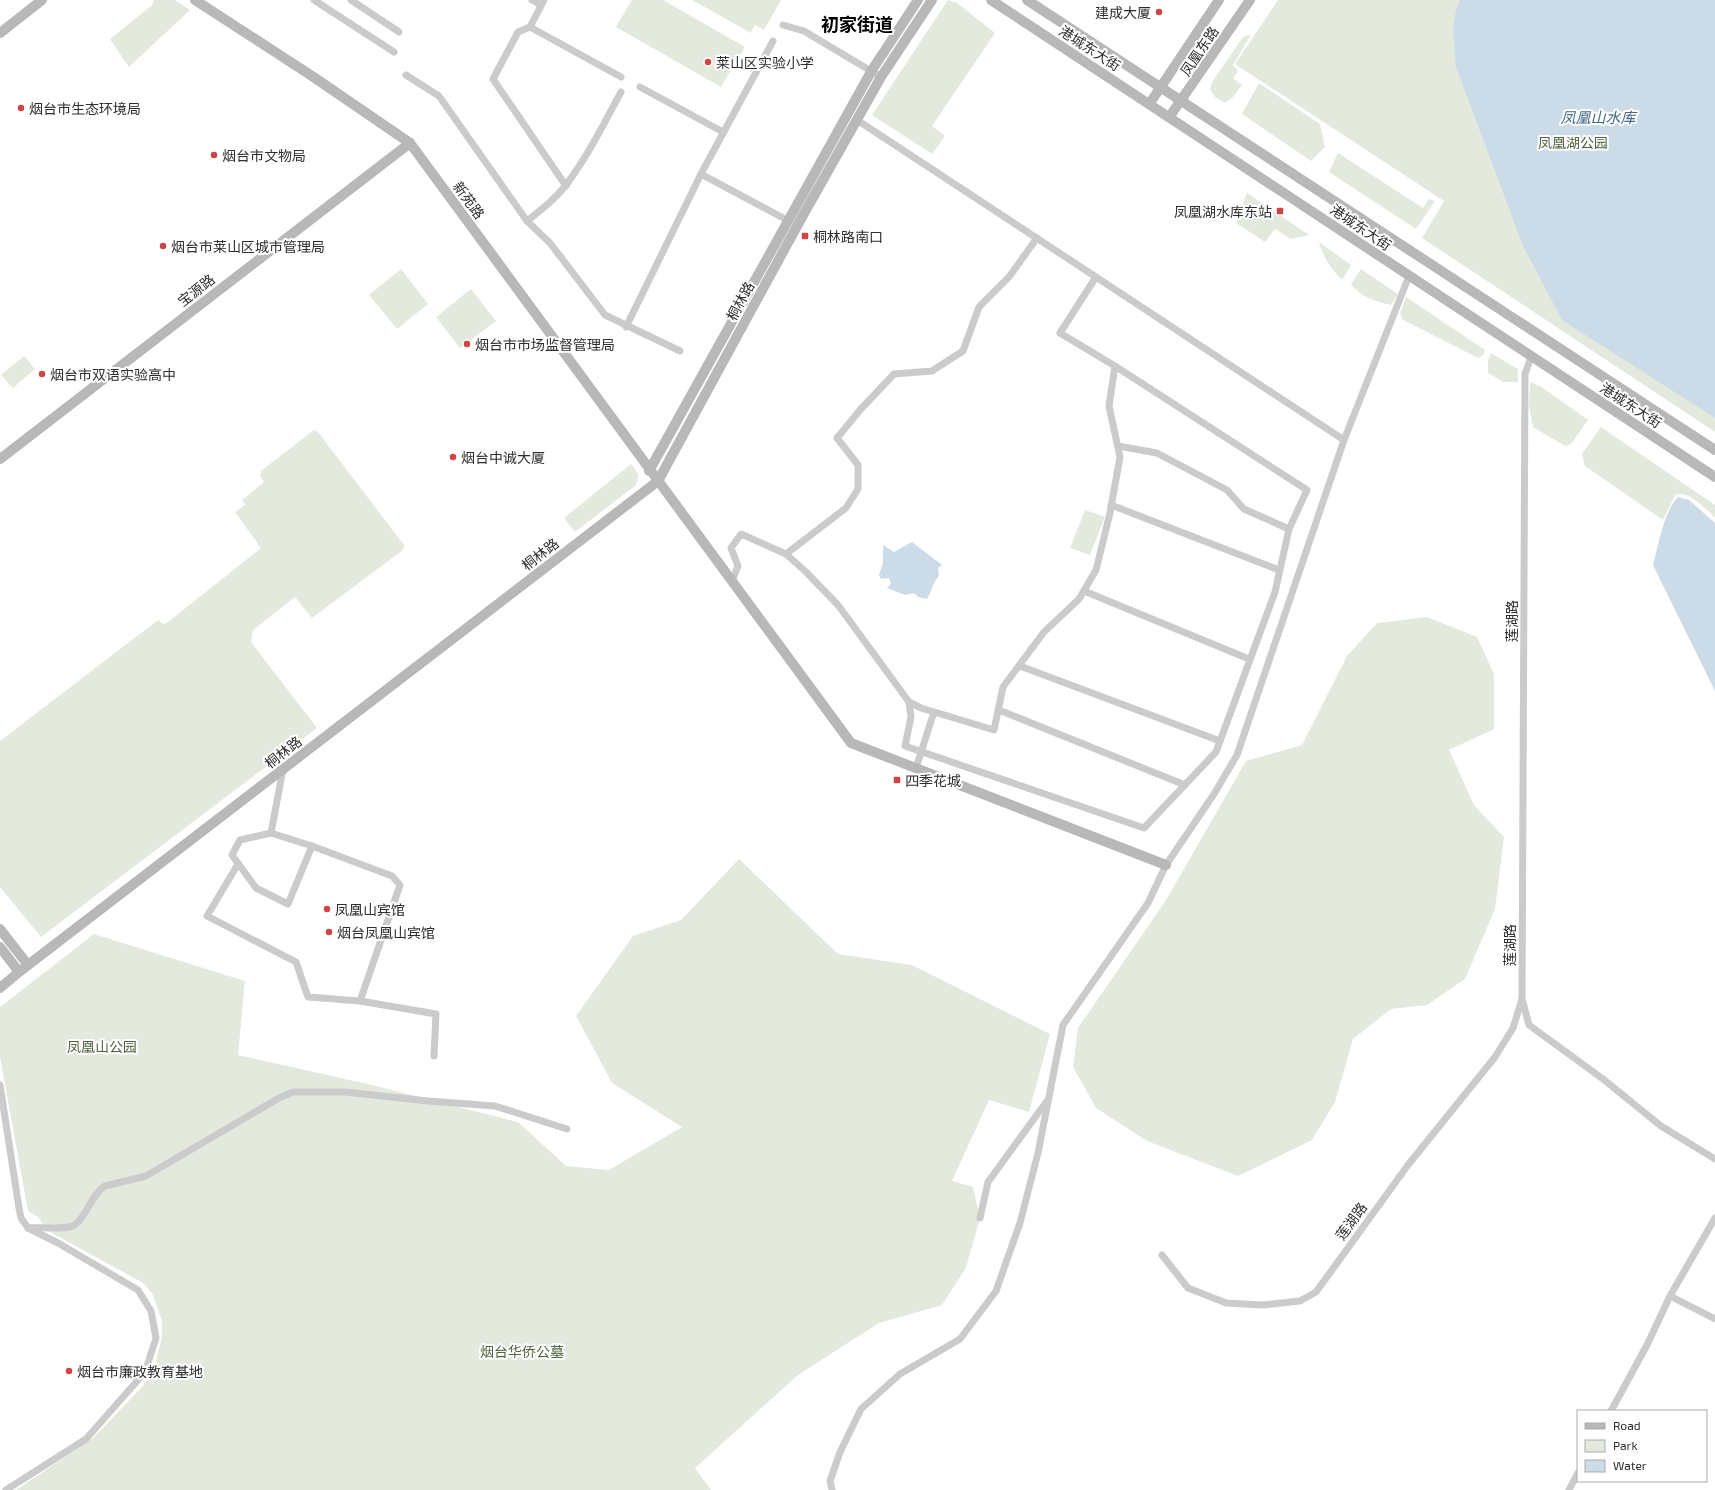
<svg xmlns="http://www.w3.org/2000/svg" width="1715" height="1490" viewBox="0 0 1715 1490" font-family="'Exo 2','Noto Sans SC',sans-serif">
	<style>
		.green { fill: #e3eadd }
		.water { fill: #cbdbe8 }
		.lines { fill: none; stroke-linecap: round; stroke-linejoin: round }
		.street { stroke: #cbcbcb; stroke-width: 7 }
		.secondary { stroke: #b8b8b8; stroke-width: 10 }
		.poi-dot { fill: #d24343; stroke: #fff; stroke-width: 1.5 }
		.labels { text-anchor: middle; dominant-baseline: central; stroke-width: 4; stroke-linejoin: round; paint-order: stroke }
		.poi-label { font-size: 14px; fill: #2e2e2e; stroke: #fff; text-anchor: start }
		.street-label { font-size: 14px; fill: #2e2e2e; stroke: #fff }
		.park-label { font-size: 14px; fill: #4f6540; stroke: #fff }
		.water-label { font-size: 15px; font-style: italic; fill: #456987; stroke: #fff }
		.district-label { font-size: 18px; font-weight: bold; fill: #000; stroke: #fff }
	</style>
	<rect width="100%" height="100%" fill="#fff"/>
	<g class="green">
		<polygon points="154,0 175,0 190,10 129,67 110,39 152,5"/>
		<polygon points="632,0 663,0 745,47 721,87 616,27"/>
		<polygon points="692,0 781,0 764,30 755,25 751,33"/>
		<polygon points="948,0 957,3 995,33 932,126 945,136 932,154 872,115"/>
		<polygon points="1278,0 1715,0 1715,432 1422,238 1444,201 1235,64"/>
		<polygon points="1251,35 1233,65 1238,71 1233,78 1242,85 1233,97 1225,103 1216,98 1210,90 1212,82 1243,37"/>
		<polygon points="1259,83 1320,124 1325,147 1311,161 1242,114"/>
		<polygon points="1338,153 1423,208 1429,199 1435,201 1416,229 1329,172"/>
		<polygon points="1247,193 1309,235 1291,239 1275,229 1265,242 1236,223"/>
		<path d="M1319 242 1351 265 1342 280C1331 269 1323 257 1319 242Z"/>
		<polygon points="401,269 428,304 397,329 369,295"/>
		<path d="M1361 269 1398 294 1391 305C1376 302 1360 297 1351 284Z"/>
		<polygon points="471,289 496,321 460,348 436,317"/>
		<polygon points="1406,297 1485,350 1483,355 1478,358 1403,320 1400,314"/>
		<polygon points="1491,353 1518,369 1518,382 1504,382 1488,373 1488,360"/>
		<polygon points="24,356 35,369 13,388 1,375"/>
		<polygon points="1530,382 1540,386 1588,420 1571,444 1565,446 1533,427 1529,407"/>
		<path d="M1601 427 1715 505V518C1706 509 1688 489 1675 495L1663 520 1585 466 1582 454Z"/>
		<polygon points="314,430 318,432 404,545 403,550 312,618 295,597 253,630 251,642 317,728 41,937 0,887 0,741 158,620 163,624 168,622 261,548 235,512 245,505 242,500 264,482 260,476 261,471"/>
		<polygon points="631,464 639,475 636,485 575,532 564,518"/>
		<polygon points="1085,510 1105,517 1090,555 1070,548"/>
		<polygon points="1427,617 1477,637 1494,674 1494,729 1449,750 1474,805 1504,837 1495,909 1465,979 1427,1005 1391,1009 1353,1039 1335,1102 1312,1140 1238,1176 1147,1141 1096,1108 1073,1067 1078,1028 1166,900 1246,761 1302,745 1347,656 1377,623"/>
		<polygon points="739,859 838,954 912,965 1050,1034 1029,1112 989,1100 952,1181 973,1187 980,1218 966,1268 942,1305 879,1323 798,1375 695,1468 711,1490 16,1490 93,1438 143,1386 155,1365 162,1337 162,1321 152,1293 143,1283 48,1231 38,1217 28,1211 0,1057 0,1007 94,934 245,981 238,1055 372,1085 518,1122 566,1166 609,1170 682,1127 612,1083 576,1016 633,936 681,920"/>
	</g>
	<g class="water">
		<polygon points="1460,0 1715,0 1715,418 1562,320 1523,246 1456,67 1453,29 1456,10"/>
		<path d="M1678 497 1689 500 1715 523V691L1653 565C1658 546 1664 511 1678 497Z"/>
		<path d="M912 542 942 565 938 568 939 576C932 583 932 591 927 599L918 597 914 593 905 595 887 588 891 584 889 578 881 579 879 575 883 563V545L894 552Z"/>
	</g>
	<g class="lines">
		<g class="street">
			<polyline points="314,0 394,52"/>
			<polyline points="351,0 399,32"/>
			<polyline points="532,0 541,5"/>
			<polyline points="544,0 530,27 518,32 493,79 566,186"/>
			<polyline points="783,25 804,31 881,77"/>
			<polyline points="530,27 621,77"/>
			<polyline points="406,75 439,96 527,221 550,243 605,315 680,351"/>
			<polyline points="640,87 723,132"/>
			<polyline points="857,120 1344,440 1409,276"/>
			<polyline points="701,174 787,220"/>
			<path d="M527 221C541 210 555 199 566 185 588 156 604 123 621 92"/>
			<polyline points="626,327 701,174 773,41"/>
			<polyline points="1118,446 1157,453 1227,490 1244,509 1289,529"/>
			<polyline points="1111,505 1279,570"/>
			<polyline points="786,554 846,508 858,489 858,465 837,438 860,410 894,374 932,371 963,351 979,307 1009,277 1037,238"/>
			<polyline points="732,581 738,566 731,548 741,534 786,554 805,571 838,605 909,702 921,708 994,730 1003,687 1044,632 1079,599 1096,570 1110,513 1120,457 1109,406 1115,366 1060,333 1096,277"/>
			<polyline points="1084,591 1249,659"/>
			<polyline points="1020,666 1220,741"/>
			<polyline points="909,702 911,717 905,746 1144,828 1216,752 1275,592 1289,529 1307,490 1115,366"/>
			<polyline points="999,710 1185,785"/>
			<polyline points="916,768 934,712"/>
			<polyline points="283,769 271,833 240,840 232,855 256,888 288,904 312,846 392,876 400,885 360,1001 436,1014 434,1056"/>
			<polyline points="271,833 312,846"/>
			<polyline points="238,864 207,916 296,962 308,997 360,1001"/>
			<polyline points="1522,999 1529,1025 1603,1079 1661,1126 1715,1159"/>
			<polyline points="0,1085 19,1208 21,1218 28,1228 58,1243 138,1290 151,1311 156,1338 145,1372 86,1439 6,1490"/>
			<polyline points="980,1218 988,1182 1047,1101"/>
			<path d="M28 1228C39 1227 59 1229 69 1227 85 1224 90 1195 105 1186L146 1176 279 1098 293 1092H345L428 1101 495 1106 567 1129"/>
			<polyline points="1162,1255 1188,1288 1226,1303 1262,1305 1300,1301 1316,1292 1408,1165 1495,1057 1513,1028 1522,999 1525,374 1531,357"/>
			<polyline points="1670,1296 1715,1319"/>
			<polyline points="1611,1411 1647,1345 1670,1296 1715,1218"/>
			<polyline points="832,1490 830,1481 840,1452 861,1409 900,1374 960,1339 996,1291 1020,1223 1038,1153 1063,1025 1148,903 1166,865 1214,794 1237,755 1344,440"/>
			<polyline points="1569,1490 1578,1473"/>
		</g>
		<g class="secondary">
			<polyline points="195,0 312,76 410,143 851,743 1166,865"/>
			<path d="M991 0C1233 157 1473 319 1715 477"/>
			<polyline points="1027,0 1715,450"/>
			<polyline points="0,33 42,0"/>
			<polyline points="1150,103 1219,0"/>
			<polyline points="1170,116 1250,0"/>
			<polyline points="0,459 410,143"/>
			<polyline points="649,471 872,70 918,0"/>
			<polyline points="0,929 28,965"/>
			<polyline points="0,947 19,972"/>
			<polyline points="0,988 19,972 658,481 802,217 881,77 932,0"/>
		</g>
	</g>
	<g class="poi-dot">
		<circle cx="1159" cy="12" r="4"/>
		<circle cx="708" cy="62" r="4"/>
		<circle cx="21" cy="108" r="4"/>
		<circle cx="214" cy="155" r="4"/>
		<rect x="1276" y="207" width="8" height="8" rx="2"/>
		<rect x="801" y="232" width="8" height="8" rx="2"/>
		<circle cx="163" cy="246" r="4"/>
		<circle cx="467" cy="344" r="4"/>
		<circle cx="42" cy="374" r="4"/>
		<circle cx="453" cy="457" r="4"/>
		<rect x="893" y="776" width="8" height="8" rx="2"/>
		<circle cx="327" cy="909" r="4"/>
		<circle cx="329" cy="932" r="4"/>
		<circle cx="69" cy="1371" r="4"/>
	</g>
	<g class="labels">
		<g class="poi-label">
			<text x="1151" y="12" text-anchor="end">建成大厦</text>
			<text x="716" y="62">莱山区实验小学</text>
			<text x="29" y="108">烟台市生态环境局</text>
			<text x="222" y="155">烟台市文物局</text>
			<text x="1272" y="211" text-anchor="end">凤凰湖水库东站</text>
			<text x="813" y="236">桐林路南口</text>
			<text x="171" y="246">烟台市莱山区城市管理局</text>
			<text x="475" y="344">烟台市市场监督管理局</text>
			<text x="50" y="374">烟台市双语实验高中</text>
			<text x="461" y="457">烟台中诚大厦</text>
			<text x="905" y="780">四季花城</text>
			<text x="335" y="909">凤凰山宾馆</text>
			<text x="337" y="932">烟台凤凰山宾馆</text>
			<text x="77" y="1371">烟台市廉政教育基地</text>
		</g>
		<g class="street-label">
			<text transform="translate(1090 48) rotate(33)">港城东大街</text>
			<text transform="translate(1199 51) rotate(-56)">凤凰东路</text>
			<text transform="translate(469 200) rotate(54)">新苑路</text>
			<text transform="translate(1361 227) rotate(34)">港城东大街</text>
			<text transform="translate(196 290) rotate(-38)">宝源路</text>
			<text transform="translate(740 301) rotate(-62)">桐林路</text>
			<text transform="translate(1631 405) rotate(33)">港城东大街</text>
			<text transform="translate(540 554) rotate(-38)">桐林路</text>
			<text transform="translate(1511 621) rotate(-90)">莲湖路</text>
			<text transform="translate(283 752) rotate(-38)">桐林路</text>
			<text transform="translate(1509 945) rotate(-90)">莲湖路</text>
			<text transform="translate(1351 1221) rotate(-54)">莲湖路</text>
		</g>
		<g class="park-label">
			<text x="1573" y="142">凤凰湖公园</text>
			<text x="102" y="1046">凤凰山公园</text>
			<text x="522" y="1351">烟台华侨公墓</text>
		</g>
		<g class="water-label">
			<text x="1598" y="117">凤凰山水库</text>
		</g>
		<g class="district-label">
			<text x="857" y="24">初家街道</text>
		</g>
	</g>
	<rect x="1577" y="1410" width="130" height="72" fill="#ffffff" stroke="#ababab"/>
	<rect x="1585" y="1423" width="20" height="6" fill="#b8b8b8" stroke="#ababab"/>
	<text x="1613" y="1430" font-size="12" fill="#2e2e2e">Road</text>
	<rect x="1585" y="1440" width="20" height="12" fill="#e3eadd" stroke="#ababab"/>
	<text x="1613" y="1450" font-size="12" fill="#2e2e2e">Park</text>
	<rect x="1585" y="1460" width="20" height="12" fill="#cbdbe8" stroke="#ababab"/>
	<text x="1613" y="1470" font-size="12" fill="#2e2e2e">Water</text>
</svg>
